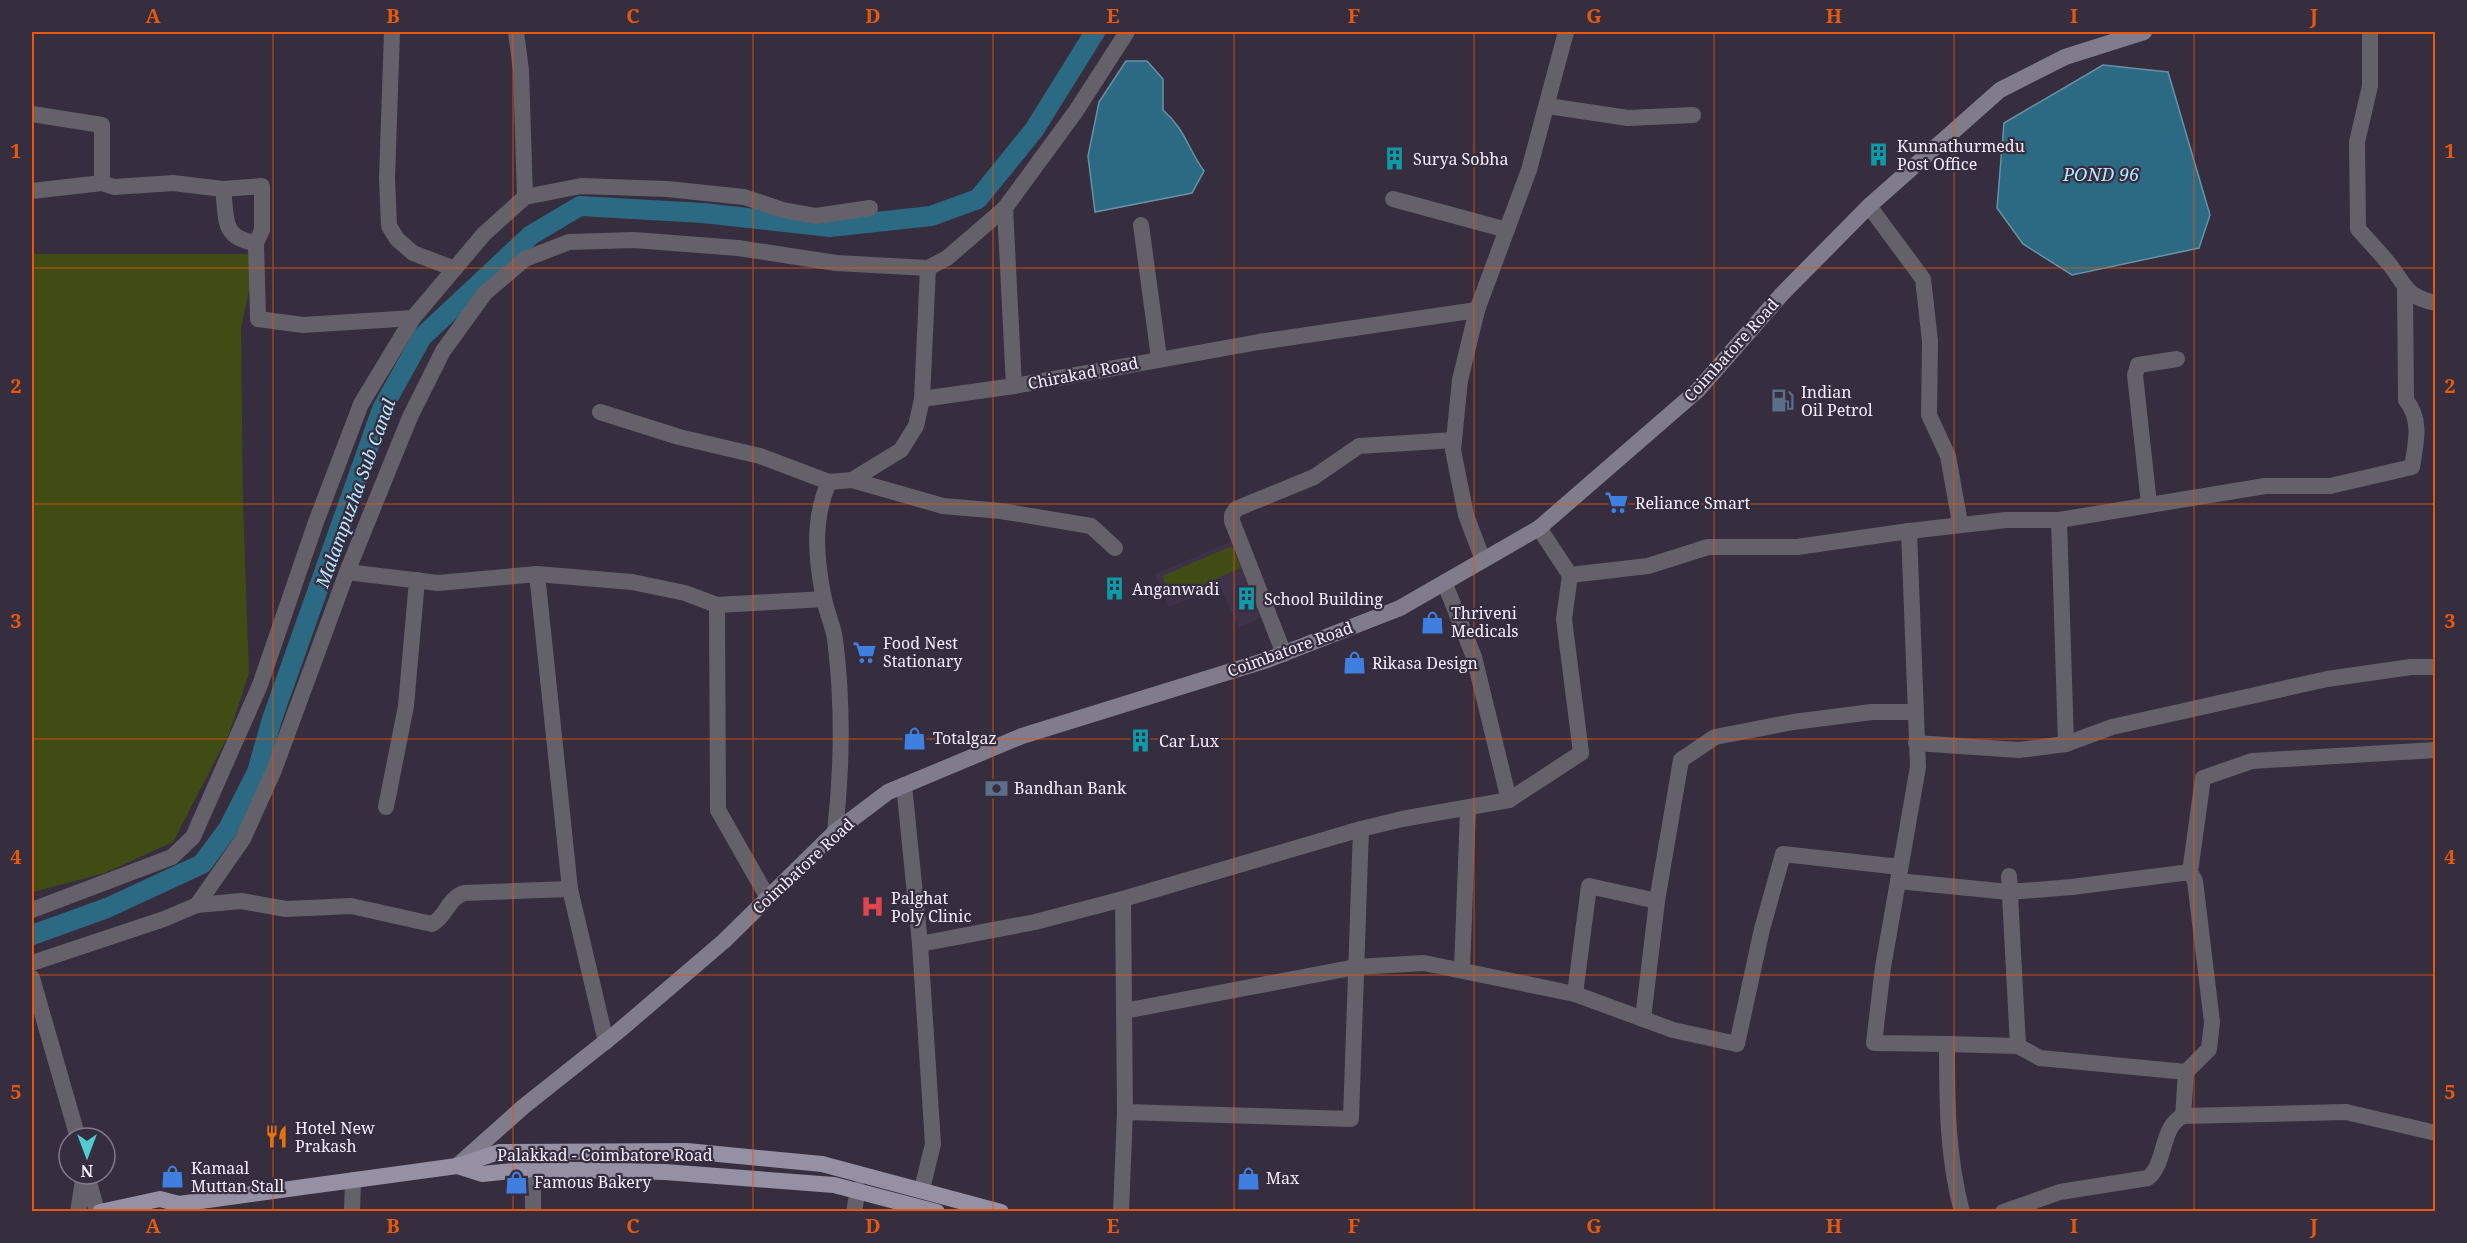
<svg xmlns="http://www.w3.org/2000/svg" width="2467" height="1243" viewBox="0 0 2467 1243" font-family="'Noto Serif',serif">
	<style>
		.built { fill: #3e314a }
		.green { fill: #404c14 }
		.water { fill: #2b6a82; stroke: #6792a6; stroke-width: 1.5 }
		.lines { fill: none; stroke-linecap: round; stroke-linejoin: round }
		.canal { stroke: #2b6a82; stroke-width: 20 }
		.minor { stroke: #64616b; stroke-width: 16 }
		.tertiary { stroke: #64616b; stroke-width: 16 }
		.secondary { stroke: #807c8b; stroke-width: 16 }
		.primary { stroke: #9590a4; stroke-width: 16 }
		.grid { fill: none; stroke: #e8590c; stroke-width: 1.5; stroke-opacity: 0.55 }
		.labels { text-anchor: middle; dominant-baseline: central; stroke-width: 4.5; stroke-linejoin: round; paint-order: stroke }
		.poi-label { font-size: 16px; fill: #f4eefb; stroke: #362d3f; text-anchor: start }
		.street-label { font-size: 16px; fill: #f4eefb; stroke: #362d3f }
		.water-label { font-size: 18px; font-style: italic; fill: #b4e8ff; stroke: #362d3f }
		.neatline { fill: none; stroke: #e8590c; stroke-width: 2 }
		.grid-label { font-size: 20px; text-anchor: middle; font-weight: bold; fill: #e8590c }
	</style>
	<rect width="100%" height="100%" fill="#362d3f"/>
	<polygon class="built" points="1242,537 1275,612 1238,628 1220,586 1169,607 1155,574"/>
	<g class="green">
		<polygon points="32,254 257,254 241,328 243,503 249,673 229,734 173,842 105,873 33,892"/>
		<polygon points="1232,546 1241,568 1172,598 1162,576"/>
	</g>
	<g class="water">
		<path d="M1126 61H1147L1163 79V110C1185 129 1188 149 1204 171L1192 193 1095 212 1088 156 1099 102Z"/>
		<polygon points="2103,65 2168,72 2210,215 2199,248 2072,275 2023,244 1997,208 2004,123"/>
	</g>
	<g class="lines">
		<polyline class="canal" points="32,935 107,908 202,864 228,829 257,772 272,719 382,409 422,337 531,235 580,206 703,213 830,227 931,216 978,199 1034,130 1095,32"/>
		<g class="minor">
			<polyline points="392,32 387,178 389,226 397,239 413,253 455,269"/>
			<polyline points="516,32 521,70 525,197"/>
			<path d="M2370 32V86L2357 142 2358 229C2369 241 2380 253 2390 265 2406 286 2406 297 2436 303"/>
			<polyline points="1548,106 1628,118 1693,115"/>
			<polyline points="32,114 102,125 102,183"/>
			<path d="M223 189C227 219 221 238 256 243"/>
			<polyline points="32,191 102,183 114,187 173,183 223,189 262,186 262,230 256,243 258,319 303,325 413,318"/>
			<polyline points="1393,199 1507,230"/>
			<polyline points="1869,206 1923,279 1930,341 1929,415 1948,456 1960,523"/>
			<polyline points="1005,208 1014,386"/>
			<polyline points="1141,225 1159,358"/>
			<polyline points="1477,310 1529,170 1566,32"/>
			<polyline points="922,399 928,268"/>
			<polyline points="600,412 679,437 760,456 829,482"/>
			<polyline points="852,480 943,506 1001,511 1091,526 1115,548"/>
			<polyline points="2149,504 2135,375 2138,365 2177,359"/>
			<polyline points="2059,520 2066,744"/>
			<polyline points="1539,528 1570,575"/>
			<polyline points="347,572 438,583 537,574 632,582 685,593 717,605 824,599"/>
			<polyline points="537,574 570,889"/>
			<polyline points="1445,584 1474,657 1509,800"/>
			<polyline points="717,605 718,810 768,898"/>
			<polyline points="1284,654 1232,521 1232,515 1236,509 1314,477 1359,446 1454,440"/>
			<polyline points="1916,743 2019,750 2066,744 2112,727 2327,679 2411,667 2436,667"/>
			<polyline points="904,785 920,944"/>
			<polyline points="386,807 406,706 417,580"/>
			<polyline points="1361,829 1402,819 1509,800 1581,753 1564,619 1570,575 1648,566 1708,547 1797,547 1909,531"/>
			<path d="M835 832C842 769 843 702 835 639 833 626 827 613 824 599 816 561 812 519 829 482L852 480 901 450 916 426 922 399 1014 386 1259 342 1477 310 1460 380 1453 450 1466 515 1483 560"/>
			<polyline points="1898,881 2009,892 2072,887 2190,872"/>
			<polyline points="1123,899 1361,829 1351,1119 1125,1112"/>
			<path d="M197 905 241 901 286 909 351 906 432 924C447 916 447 899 464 893L570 889 606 1042"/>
			<polyline points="32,910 172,857 193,837 260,685 316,522 361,404 413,318 484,234 525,197 581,186 667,189 744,197 783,210 816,216 870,208"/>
			<polyline points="32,963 164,919 197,905 243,839 274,770 347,572 410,417 443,351 485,293 525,259 569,242 634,240 738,248 836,263 928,268 947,258 1005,208 1076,111 1127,32"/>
			<polyline points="1462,970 1468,809"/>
			<polyline points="1575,994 1589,886 1657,901 1681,760 1715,737 1793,722 1872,712 1914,712"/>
			<polyline points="1124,1011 1356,967 1424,963 1575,994 1673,1030 1737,1044 1762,929 1783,854 1900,867"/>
			<polyline points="1643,1019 1657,901"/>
			<path d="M1947 1044 1874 1043 1883 967 1918 767 1909 531 2006 520H2059L2265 486H2330L2412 467C2416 443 2422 420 2406 400L2405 289"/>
			<polyline points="2018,1046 2040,1058 2186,1072"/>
			<polyline points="2183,1116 2186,1072 2209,1049 2212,1022 2195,881 2190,872 2203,778 2252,761 2436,750"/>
			<polyline points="533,1169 533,1212"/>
			<polyline points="922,1189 933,1144 920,944 1035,922 1123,899 1125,1112 1121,1212"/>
			<polyline points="352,1212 353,1180"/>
			<polyline points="854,1212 858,1189"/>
			<path d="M1962 1212C1947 1156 1947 1101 1947 1044L2018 1046 2009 876"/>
			<path d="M2003 1212 2060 1192 2148 1178C2167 1162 2160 1127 2183 1116L2346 1112 2436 1133"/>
		</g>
		<g class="tertiary">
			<polyline points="32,978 78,1138"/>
			<polyline points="87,1174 97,1212"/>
			<polyline points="78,1212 84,1174"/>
		</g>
		<polyline class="secondary" points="457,1166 523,1107 620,1030 724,941 835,832 888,792 1022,736 1267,660 1400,608 1539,528 1698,390 1782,294 1869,206 2000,90 2065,57 2144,32"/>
		<g class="primary">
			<polyline points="457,1166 482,1174 533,1169 665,1172 834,1185 937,1212"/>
			<polyline points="100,1212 160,1199 179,1204 457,1166 499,1152 687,1151 822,1164 1001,1212"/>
		</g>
	</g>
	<path class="grid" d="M273 32V1212M513 32V1212M753 32V1212M993 32V1212M1234 32V1212M1474 32V1212M1714 32V1212M1954 32V1212M2194 32V1212M32 268H2436M32 504H2436M32 739H2436M32 975H2436"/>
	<defs>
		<symbol id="building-bare" viewBox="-9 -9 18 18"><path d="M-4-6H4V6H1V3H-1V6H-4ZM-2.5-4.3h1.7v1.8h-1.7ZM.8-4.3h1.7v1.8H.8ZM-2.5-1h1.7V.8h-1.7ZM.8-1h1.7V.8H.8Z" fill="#0f9aa8" stroke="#362d3f" stroke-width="2.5" paint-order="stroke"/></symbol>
		<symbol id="fuel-bare" viewBox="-9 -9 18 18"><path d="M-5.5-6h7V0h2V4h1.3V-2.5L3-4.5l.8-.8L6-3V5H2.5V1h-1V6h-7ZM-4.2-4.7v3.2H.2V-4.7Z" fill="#5c6f8a" stroke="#362d3f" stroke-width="2.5" paint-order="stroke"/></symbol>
		<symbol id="supermarket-bare" viewBox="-9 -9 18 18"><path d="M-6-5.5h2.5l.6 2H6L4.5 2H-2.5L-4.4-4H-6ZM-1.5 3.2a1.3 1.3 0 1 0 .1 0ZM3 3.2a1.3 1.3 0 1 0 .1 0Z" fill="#3f7fe0" stroke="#362d3f" stroke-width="2.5" paint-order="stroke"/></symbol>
		<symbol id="shop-bare" viewBox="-9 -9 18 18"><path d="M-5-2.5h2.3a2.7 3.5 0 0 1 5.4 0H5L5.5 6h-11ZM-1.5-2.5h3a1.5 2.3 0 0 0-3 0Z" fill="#3f7fe0" stroke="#362d3f" stroke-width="2.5" paint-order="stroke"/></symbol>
		<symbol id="bank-bare" viewBox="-9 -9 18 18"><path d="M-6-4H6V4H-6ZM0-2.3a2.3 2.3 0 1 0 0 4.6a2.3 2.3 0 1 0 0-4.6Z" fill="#5c6f8a" stroke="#362d3f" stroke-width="2.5" paint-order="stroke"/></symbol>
		<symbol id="hospital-bare" viewBox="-9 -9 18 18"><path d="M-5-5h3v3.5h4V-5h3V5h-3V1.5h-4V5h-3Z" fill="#e0444e" stroke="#362d3f" stroke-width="2.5" paint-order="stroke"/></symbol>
		<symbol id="restaurant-bare" viewBox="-9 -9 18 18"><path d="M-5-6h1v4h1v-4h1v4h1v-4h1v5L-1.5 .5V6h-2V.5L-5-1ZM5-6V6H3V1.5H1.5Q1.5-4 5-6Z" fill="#e8710a" stroke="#362d3f" stroke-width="2.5" paint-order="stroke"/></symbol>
	</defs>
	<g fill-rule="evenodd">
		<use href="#building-bare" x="1862" y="138" width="33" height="33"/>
		<use href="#building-bare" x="1378" y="142" width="33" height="33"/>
		<use href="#fuel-bare" x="1766" y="384" width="33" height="33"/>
		<use href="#supermarket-bare" x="1600" y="486" width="33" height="33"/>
		<use href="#building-bare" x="1098" y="572" width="33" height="33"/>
		<use href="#building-bare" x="1230" y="582" width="33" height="33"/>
		<use href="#shop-bare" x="1416" y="606" width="33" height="33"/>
		<use href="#supermarket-bare" x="848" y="636" width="33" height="33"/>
		<use href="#shop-bare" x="1338" y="646" width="33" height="33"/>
		<use href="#shop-bare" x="898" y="722" width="33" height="33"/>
		<use href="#building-bare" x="1124" y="724" width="33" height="33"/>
		<use href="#bank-bare" x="980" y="772" width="33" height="33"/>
		<use href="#hospital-bare" x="856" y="890" width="33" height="33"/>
		<use href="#restaurant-bare" x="260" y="1120" width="33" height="33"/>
		<use href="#shop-bare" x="156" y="1160" width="33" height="33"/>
		<use href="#shop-bare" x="1232" y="1162" width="33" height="33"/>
		<use href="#shop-bare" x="500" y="1166" width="33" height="33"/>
	</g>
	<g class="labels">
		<g class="poi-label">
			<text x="1897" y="146">Kunnathurmedu<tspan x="1897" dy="18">Post Office</tspan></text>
			<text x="1413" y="159">Surya Sobha</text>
			<text x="1801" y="392">Indian<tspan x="1801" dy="18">Oil Petrol</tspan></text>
			<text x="1635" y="503">Reliance Smart</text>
			<text x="1132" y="589">Anganwadi</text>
			<text x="1264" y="599">School Building</text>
			<text x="1451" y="613">Thriveni<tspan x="1451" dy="18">Medicals</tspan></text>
			<text x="883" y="643">Food Nest<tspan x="883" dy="18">Stationary</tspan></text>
			<text x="1372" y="663">Rikasa Design</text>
			<text x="933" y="738">Totalgaz</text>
			<text x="1159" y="741">Car Lux</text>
			<text x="1014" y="788">Bandhan Bank</text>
			<text x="891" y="898">Palghat<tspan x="891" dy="18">Poly Clinic</tspan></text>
			<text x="295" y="1128">Hotel New<tspan x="295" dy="18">Prakash</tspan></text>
			<text x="191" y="1168">Kamaal<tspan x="191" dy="18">Muttan Stall</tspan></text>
			<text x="1266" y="1178">Max</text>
			<text x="534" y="1182">Famous Bakery</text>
		</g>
		<g class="street-label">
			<text transform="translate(1731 350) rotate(-48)">Coimbatore Road</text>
			<text transform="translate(1083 373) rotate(-11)">Chirakad Road</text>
			<text transform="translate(1290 649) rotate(-20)">Coimbatore Road</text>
			<text transform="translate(803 866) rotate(-43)">Coimbatore Road</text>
			<text x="605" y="1155">Palakkad - Coimbatore Road</text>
		</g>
		<g class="water-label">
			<text x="2101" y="174">POND 96</text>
			<text transform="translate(355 493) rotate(-70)">Malampuzha Sub Canal</text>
		</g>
	</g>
	<rect width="2467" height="1243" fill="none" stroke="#362d3f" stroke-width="66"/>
	<g transform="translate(87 1156) rotate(180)"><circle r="28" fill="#362d3f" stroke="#827a8a" stroke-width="1.5"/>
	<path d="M0-4.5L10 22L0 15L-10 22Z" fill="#52ccd0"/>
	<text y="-9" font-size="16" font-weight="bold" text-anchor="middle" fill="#f4eefb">N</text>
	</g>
	<rect x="33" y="33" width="2401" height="1177" class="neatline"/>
	<g class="grid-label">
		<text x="153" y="23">A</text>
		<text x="393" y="23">B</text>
		<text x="633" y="23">C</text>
		<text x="873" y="23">D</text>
		<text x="1113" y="23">E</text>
		<text x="1354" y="23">F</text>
		<text x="1594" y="23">G</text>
		<text x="1834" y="23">H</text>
		<text x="2074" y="23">I</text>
		<text x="2314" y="23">J</text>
		<text x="16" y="158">1</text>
		<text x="2450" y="158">1</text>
		<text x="16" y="393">2</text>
		<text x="2450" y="393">2</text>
		<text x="16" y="628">3</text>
		<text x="2450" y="628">3</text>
		<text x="16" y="864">4</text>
		<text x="2450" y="864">4</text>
		<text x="16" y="1099">5</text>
		<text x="2450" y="1099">5</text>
		<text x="153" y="1233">A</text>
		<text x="393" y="1233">B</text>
		<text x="633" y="1233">C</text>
		<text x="873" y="1233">D</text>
		<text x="1113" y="1233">E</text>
		<text x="1354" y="1233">F</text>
		<text x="1594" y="1233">G</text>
		<text x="1834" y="1233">H</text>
		<text x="2074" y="1233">I</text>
		<text x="2314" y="1233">J</text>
	</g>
</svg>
